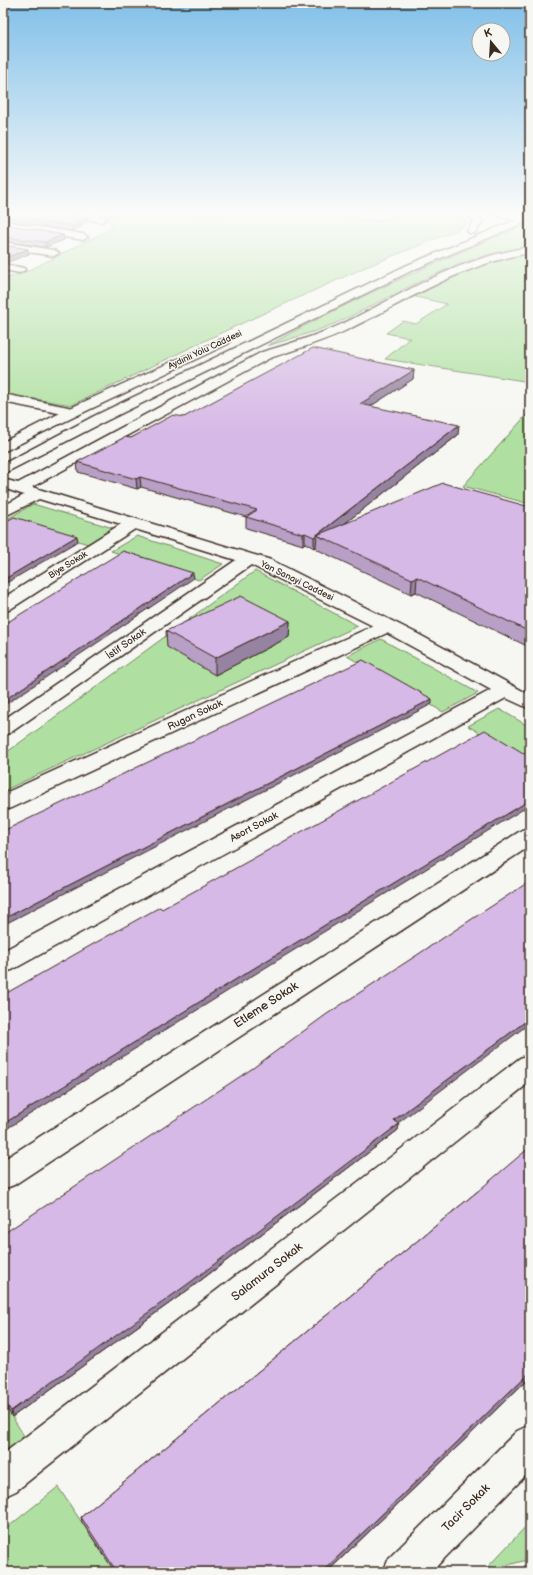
<svg xmlns="http://www.w3.org/2000/svg" width="533" height="1575" viewBox="0 0 533 1575" font-family="'Balsamiq Sans',sans-serif">
	<style>
		.green { fill: #afe0a1; stroke: #758560 }
		.lines { fill: none; stroke-linecap: round; stroke-linejoin: round }
		.minor-casing { stroke: #3b2a1e; stroke-width: 3 }
		.major-casing { stroke: #3b2a1e; stroke-width: 3 }
		.minor { fill: #f6f6f2; fill-rule: evenodd }
		.major { fill: #f6f6f2; fill-rule: evenodd }
		.wall { fill: #b89fc6; stroke: #3b2a1e }
		.shaded-wall { fill: #9682a1; stroke: #3b2a1e }
		.building { fill: #d6b9e6; stroke: #3b2a1e }
		.labels { text-anchor: middle; dominant-baseline: central; stroke-width: 3; stroke-linejoin: round; paint-order: stroke }
		.far-street-label { font-size: 9px; fill: #3b2a1e; stroke: #f6f6f2 }
		.street-label { font-size: 10px; fill: #3b2a1e; stroke: #f6f6f2 }
		.near-street-label { font-size: 12px; fill: #3b2a1e; stroke: #f6f6f2 }
	</style>
	<rect width="100%" height="100%" fill="#f6f6f2"/>
	<filter id="ink" filterUnits="userSpaceOnUse"><feTurbulence type="fractalNoise" baseFrequency=".025" numOctaves="2"/><feDisplacementMap in="SourceGraphic" scale="8" xChannelSelector="R" yChannelSelector="G"/><feConvolveMatrix kernelMatrix="1 2 1 2 8 2 1 2 1" color-interpolation-filters="sRGB"/></filter>
	<g filter="url(#ink)">
		<g class="green">
			<polygon points="106,214 337,214 374,221 402,214 456,214 462,217 467,223 457,230 368,266 225,331 72,405 3,394 3,280 30,270 112,228 111,223 106,219"/>
			<path d="M530 223V247C459 253 398 295 334 324 313 333 289 339 267 346 352 299 440 260 530 223Z"/>
			<path d="M530 252V382L385 359 410 338 386 333 403 321 416 324 447 304 412 296C453 277 486 261 530 252Z"/>
			<polygon points="530,411 530,504 463,486"/>
			<polygon points="33,504 113,528 88,544 7,519"/>
			<polygon points="137,536 223,564 199,580 111,551"/>
			<polygon points="255,571 358,626 3,791 3,755"/>
			<polygon points="381,639 478,693 443,712 347,656"/>
			<polygon points="499,709 530,727 530,763 468,726"/>
			<polygon points="3,1402 29,1444 3,1464"/>
			<polygon points="58,1487 115,1572 3,1572 3,1531"/>
			<polygon points="530,1522 530,1559 483,1572"/>
		</g>
		<g class="lines">
			<defs>
				<g id="minor">
					<polygon points="67,214 89,214 105,217 106,219 102,222 71,217"/>
					<polygon points="467,214 477,214 483,221 475,233 469,233 467,231 474,221"/>
					<polygon points="492,214 530,214 530,219 513,220"/>
					<polygon points="3,221 83,234 88,237 83,240 3,227"/>
					<polygon points="3,242 54,250 59,253 54,256 3,248"/>
					<path d="M530 247V253C462 264 411 299 351 328 325 341 297 349 270 358L32 487 271 560 418 634 530 695V709L506 698 12 970 3 972V951L491 690 387 633 11 808 3 810V794L373 626 251 565 10 733 3 735V720L236 560 135 529 9 610 3 611V598L121 524 39 499 3 517V506L24 495 3 488V479L18 483 262 352C289 344 316 336 342 324 408 292 455 259 530 247Z"/>
					<polygon points="3,264 24,268 25,270 20,273 3,270"/>
					<polygon points="3,394 78,409 80,412 78,415 73,416 3,402"/>
					<polygon points="530,828 530,846 14,1185 3,1189 3,1160 522,830"/>
					<polygon points="530,1055 530,1082 16,1491 3,1497 3,1454 520,1058"/>
					<polygon points="530,1425 530,1471 431,1572 383,1572 389,1558 517,1431"/>
				</g>
				<g id="major">
					<polygon points="530,214 530,220 413,270 106,421 3,474 3,464 96,415 405,266"/>
					<polygon points="224,338 228,340 230,342 228,344 78,415 3,452 3,442 68,409"/>
				</g>
			</defs>
			<use href="#minor" class="minor-casing"/>
			<use href="#major" class="major-casing"/>
			<use href="#minor" class="minor"/>
			<use href="#major" class="major"/>
		</g>
		<g class="wall">
			<polygon points="3,214 88,217 88,221 81,224 81,227 72,231 3,220"/>
			<polygon points="3,224 63,235 64,240 45,247 3,241"/>
			<polygon points="414,370 413,379 371,406 458,435 345,523 530,507 530,647 529,647 416,592 411,594 316,549 316,546 314,548 305,543 303,545 246,528 246,517 141,487 137,489 78,472 77,462 131,438 184,417"/>
			<polygon points="290,621 289,637 215,675 167,647 166,631"/>
			<polygon points="397,1123 398,1130 192,1287 12,1417 3,1402 3,1234"/>
			<polygon points="478,1191 530,1377 327,1572 115,1572 82,1522 81,1517"/>
		</g>
		<g class="shaded-wall">
			<polygon points="88,217 88,221 81,224 81,227 72,231 72,226 75,222"/>
			<polygon points="63,235 64,240 45,247 45,242"/>
			<polygon points="28,249 29,254 3,264 3,259"/>
			<polygon points="414,370 413,379 360,413 360,404"/>
			<polygon points="459,425 458,435 325,539 317,535"/>
			<polygon points="140,477 141,487 137,489 136,479"/>
			<polygon points="305,533 305,543 303,545 303,534"/>
			<polygon points="317,535 316,546 314,548 314,537"/>
			<polygon points="77,536 78,541 3,585 3,580"/>
			<polygon points="193,573 194,578 3,706 3,701"/>
			<polygon points="417,577 416,592 411,594 412,579"/>
			<polygon points="290,621 289,637 215,675 215,658"/>
			<polygon points="530,638 530,647 529,647"/>
			<polygon points="432,699 432,704 3,925 3,919"/>
			<polygon points="530,800 530,805 239,984 3,1131 3,1124 238,978"/>
			<polygon points="530,1018 530,1023 394,1126 394,1120"/>
			<polygon points="399,1124 398,1130 192,1287 12,1417 11,1411"/>
			<polygon points="530,1372 530,1377 327,1572 322,1572"/>
		</g>
		<g class="building">
			<polygon points="3,214 73,214 88,217 75,222 80,223 72,226 3,216"/>
			<polygon points="3,224 63,235 45,242 3,237"/>
			<polygon points="3,245 28,249 3,259"/>
			<polygon points="313,348 414,370 360,404 459,425 314,537 305,533 303,534 246,517 257,510 140,477 136,479 77,462 125,437 131,438 173,415 184,417"/>
			<polygon points="443,483 530,507 530,632 417,577 412,579 317,535"/>
			<polygon points="14,517 77,536 3,580 3,523"/>
			<polygon points="123,551 193,573 3,701 3,625"/>
			<polygon points="241,596 290,621 215,658 166,631"/>
			<polygon points="363,660 432,699 3,919 3,831"/>
			<polygon points="485,730 530,757 530,800 238,978 3,1124 3,995 104,938 160,907 162,909"/>
			<polygon points="530,881 530,1018 394,1120 399,1124 192,1281 11,1411 3,1399 3,1234 253,1068 327,1014"/>
			<polygon points="530,1147 530,1372 322,1572 117,1572 81,1517 478,1191"/>
		</g>
	</g>
	<linearGradient id="sky" x2="0" y2="1"><stop stop-color="#82c0e9"/><stop offset="0.49" stop-color="#fbfbf9"/><stop offset="1" stop-color="#fbfbf9" stop-opacity="0"/></linearGradient>
	<rect width="533" height="435" fill="url(#sky)"/>
	<g class="labels">
		<g class="far-street-label">
			<text transform="translate(205 350) rotate(-25)">Aydınlı Yolu Caddesi</text>
			<text transform="translate(68 565) rotate(-32)">Biye Sokak</text>
			<text transform="translate(297 581) rotate(26)">Yan Sanayi Caddesi</text>
		</g>
		<g class="street-label">
			<text transform="translate(126 644) rotate(-35)">İstif Sokak</text>
			<text transform="translate(195 715) rotate(-25)">Rugan Sokak</text>
			<text transform="translate(254 827) rotate(-28)">Asort Sokak</text>
		</g>
		<g class="near-street-label">
			<text transform="translate(266 1005) rotate(-33)">Etleme Sokak</text>
			<text transform="translate(267 1272) rotate(-38)">Salamura Sokak</text>
			<text transform="translate(466 1508) rotate(-45)">Tacir Sokak</text>
		</g>
	</g>
	<rect width="533" height="1575" fill="none" stroke="#f6f6f2" stroke-width="16"/>
	<rect x="8" y="8" width="517" height="1559" fill="none" stroke="#3b2a1e" stroke-width="1.5" filter="url(#ink)"/>
	<g transform="translate(491 42) rotate(342)"><circle r="19" fill="#f6f6f2" stroke="#aba49d"/>
	<path d="M0-3L7 15L0 10L-7 15Z" fill="#3b2a1e"/>
	<text y="-6" font-size="11" font-weight="bold" text-anchor="middle" fill="#3b2a1e">K</text>
	</g>
</svg>
